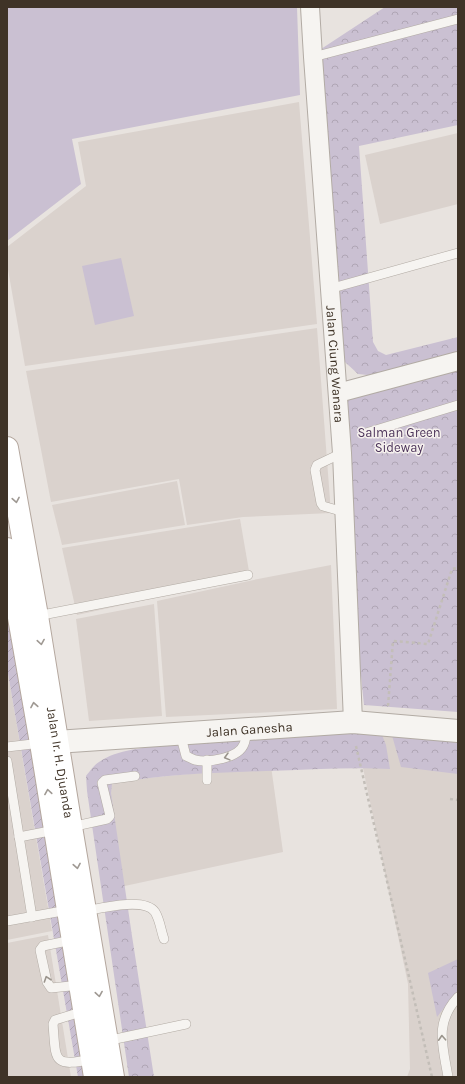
<svg xmlns="http://www.w3.org/2000/svg" width="465" height="1084" viewBox="0 0 465 1084" font-family="Karla,sans-serif">
	<style>
		.built { fill: #dad2cd }
		.grass { fill: #cac0d2 }
		.park { fill: url(#park-crowns) }
		.garden { fill: url(#garden-furrows) }
		.lines { fill: none; stroke-linecap: round; stroke-linejoin: round }
		.service-casing { stroke: #b2aba4; stroke-width: 10 }
		.minor-casing { stroke: #b2aba4; stroke-width: 20 }
		.tertiary-casing { stroke: #b2aba4; stroke-width: 24 }
		.primary-casing { stroke: #b4a79e; stroke-width: 24 }
		.path { stroke: #c3beb8; stroke-width: 2.5; stroke-dasharray: 3 3; stroke-linecap: butt }
		.service { stroke: #f6f4f1; stroke-width: 9 }
		.minor { stroke: #f6f4f1; stroke-width: 18 }
		.tertiary { stroke: #f6f4f1; stroke-width: 22 }
		.primary { stroke: #fff; stroke-width: 22 }
		.oneway { stroke: #9f9993 }
		.oneway2 { stroke: #9a948c }
		.labels { text-anchor: middle; dominant-baseline: central; stroke-width: 3; stroke-linejoin: round; paint-order: stroke }
		.street-label { font-size: 13px; fill: #3f3327; stroke: #f6f1ee }
		.park-label { font-size: 13px; fill: #4d355b; stroke: #f6f1ee }
	</style>
	<defs>
		<pattern id="park-crowns" width="20" height="18" patternUnits="userSpaceOnUse"><rect width="20" height="18" fill="#cac0d2"/><path d="M2 6a3 3 0 1 1 6 0M12 15a3 3 0 1 1 6 0" fill="none" stroke="#afa5b4"/></pattern>
		<pattern id="garden-furrows" width="10" height="10" patternUnits="userSpaceOnUse"><rect width="10" height="10" fill="#cac0d2"/><path d="M-1 1l2-2M0 10L10 0M9 11l2-2" fill="none" stroke="#afa5b4"/></pattern>
	</defs>
	<rect width="100%" height="100%" fill="#e8e3df"/>
	<g class="built">
		<polygon points="299,102 317,324 25,366 7,264 7,247 86,186 78,142"/>
		<polygon points="458,133 458,204 380,224 365,155"/>
		<polygon points="317,328 331,513 243,517 187,525 179,479 51,502 26,371"/>
		<polygon points="177,481 185,525 62,545 52,505"/>
		<polygon points="240,519 250,577 77,615 62,548"/>
		<polygon points="331,565 337,709 166,717 157,601 258,579"/>
		<polygon points="154,604 162,716 89,721 76,619"/>
		<polygon points="7,668 52,931 7,940"/>
		<polygon points="354,729 458,740 458,1077 407,1077 410,1069 408,984 363,768"/>
		<polygon points="271,766 283,852 106,890 96,783"/>
		<polygon points="48,935 71,1077 7,1077 7,943"/>
	</g>
	<g class="grass">
		<polygon points="7,7 297,7 300,95 72,139 81,184 7,241"/>
		<polygon points="121,258 134,316 95,325 82,266"/>
	</g>
	<g class="park">
		<polygon points="385,7 458,7 458,125 359,146 373,342 378,351 386,355 458,337 458,354 377,376 358,374 345,362 342,348 318,51"/>
		<polygon points="458,361 458,712 364,705 344,512 338,393"/>
		<path d="M380 730 386 745 390 769C349 767 307 770 266 771 214 773 162 774 112 784L111 793 132 936 154 1077H129L87 791 86 776C90 771 94 765 99 762 118 749 144 748 167 745Z"/>
		<polygon points="391,732 458,740 458,774 401,767"/>
		<polygon points="458,959 458,990 437,1017 428,973"/>
	</g>
	<polygon class="garden" points="7,560 90,1077 78,1077 7,668"/>
	<g class="lines">
		<defs>
			<g id="service">
				<polyline points="313,57 458,19"/>
				<polyline points="329,289 458,253"/>
				<polyline points="366,433 458,405"/>
				<polyline points="342,453 317,465 315,470 321,503 323,506 344,512"/>
				<polyline points="37,616 248,575"/>
				<path d="M180 733 186 756C189 757 192 759 195 760 209 763 239 758 244 744 246 740 246 733 247 728"/>
				<polyline points="7,747 41,743"/>
				<polyline points="7,761 32,917"/>
				<polyline points="207,780 207,760"/>
				<polyline points="71,827 107,819 110,816 102,783 105,780 135,776"/>
				<polyline points="19,837 55,830"/>
				<path d="M85 911C101 908 145 897 155 912 160 920 161 931 164 939"/>
				<polyline points="7,921 68,910"/>
				<polyline points="72,940 43,946 40,950 47,982 51,988 80,985"/>
				<path d="M84 1011 55 1020 53 1024C56 1060 52 1068 92 1059"/>
				<polyline points="106,1041 186,1024"/>
				<path d="M448 1077C443 1046 434 1023 458 997"/>
			</g>
			<g id="minor">
				<path id="s1" d="M310 7 313 57 342 453 353 722"/>
				<polyline points="338,393 458,361"/>
			</g>
			<g id="tertiary">
				<path id="s2" d="M41 743 353 722 458 731"/>
			</g>
			<g id="primary">
				<path id="s3" d="M7 448 37 616 71 827 113 1077"/>
				<polyline points="7,549 41,743 95,1077"/>
			</g>
		</defs>
		<use href="#service" class="service-casing"/>
		<use href="#minor" class="minor-casing"/>
		<use href="#tertiary" class="tertiary-casing"/>
		<use href="#primary" class="primary-casing"/>
		<g class="path">
			<polyline points="388,706 393,641 428,644 452,569 458,568"/>
			<polyline points="356,746 432,1077"/>
			<polyline points="450,799 458,800"/>
		</g>
		<use href="#service" class="service"/>
		<use href="#minor" class="minor"/>
		<use href="#tertiary" class="tertiary"/>
		<use href="#primary" class="primary"/>
	</g>
	<defs><path id="oneway-chevron" d="M-2-3.5L2.5 0L-2 3.5" fill="none" stroke-width="1.6" stroke-linecap="round" stroke-linejoin="round"/></defs>
	<g class="oneway">
		<use href="#oneway-chevron" transform="translate(16 500) rotate(80)"/>
		<use href="#oneway-chevron" transform="translate(41 642) rotate(81)"/>
		<use href="#oneway-chevron" transform="translate(34 705) rotate(-100)"/>
		<use href="#oneway-chevron" transform="translate(48 792) rotate(-99)"/>
		<use href="#oneway-chevron" transform="translate(77 866) rotate(80)"/>
		<use href="#oneway-chevron" transform="translate(99 994) rotate(81)"/>
	</g>
	<g class="oneway2">
		<use href="#oneway-chevron" transform="translate(227 757) rotate(165)"/>
		<use href="#oneway-chevron" transform="translate(47 979) rotate(-109)"/>
		<use href="#oneway-chevron" transform="translate(442 1038) rotate(-93)"/>
	</g>
	<g class="labels">
		<g class="street-label">
			<text stroke="none"><textPath href="#s1" startOffset="358">Jalan Ciung Wanara</textPath></text>
			<text stroke="none"><textPath href="#s2" startOffset="209">Jalan Ganesha</textPath></text>
			<text stroke="none"><textPath href="#s3" startOffset="319">Jalan Ir. H. Djuanda</textPath></text>
		</g>
		<g class="park-label">
			<text x="399" y="432">Salman Green<tspan x="399" dy="15">Sideway</tspan></text>
		</g>
	</g>
	<rect width="465" height="1084" fill="none" stroke="#3f3327" stroke-width="16"/>
</svg>
